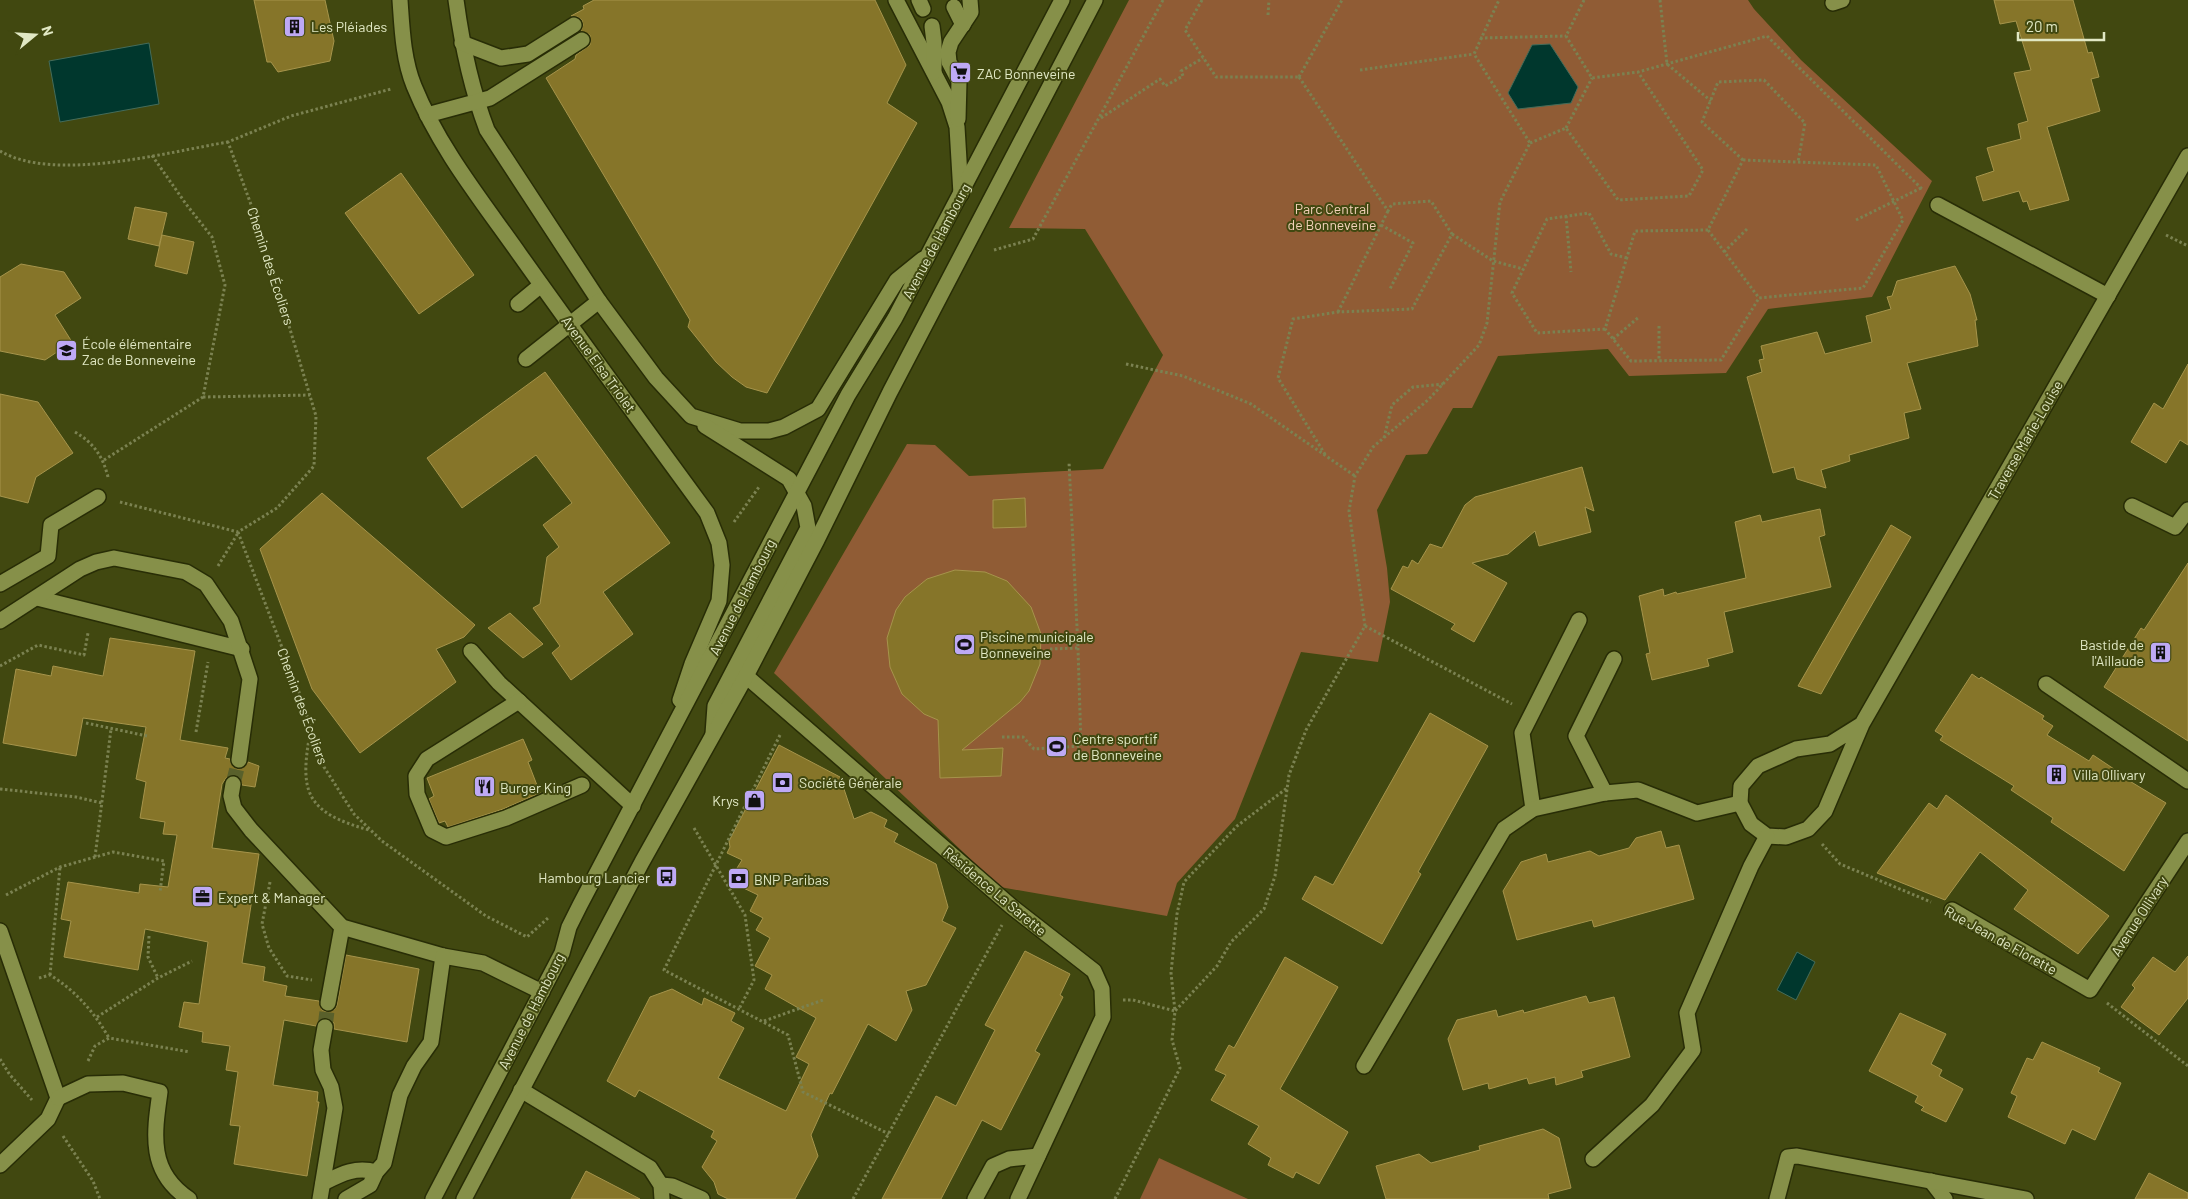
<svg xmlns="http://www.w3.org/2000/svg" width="2188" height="1199" viewBox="0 0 2188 1199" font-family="Barlow,sans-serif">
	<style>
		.green { fill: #905c35 }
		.water { fill: #00372d; stroke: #446c5a }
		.building { fill: #867529; stroke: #a6944b }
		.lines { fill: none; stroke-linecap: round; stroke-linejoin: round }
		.minor-tunnel { stroke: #59602b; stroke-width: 15; stroke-dasharray: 15 8; stroke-linecap: butt }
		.minor-casing { stroke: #282d06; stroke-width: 18 }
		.path { stroke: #7b8251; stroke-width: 3; stroke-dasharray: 2.5 2.5; stroke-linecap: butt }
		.minor { stroke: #869049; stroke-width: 15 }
		.labels { text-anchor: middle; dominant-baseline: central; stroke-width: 4; stroke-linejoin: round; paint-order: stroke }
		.poi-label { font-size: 14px; fill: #e1e8c4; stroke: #414810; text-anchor: start }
		.park-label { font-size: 14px; fill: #f4d2ba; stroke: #414810 }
		.street-label { font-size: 14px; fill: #e1e8c4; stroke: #414810 }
	</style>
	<rect width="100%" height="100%" fill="#414810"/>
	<g class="green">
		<polygon points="1129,0 1748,0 1754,9 1801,60 1932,181 1872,297 1768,309 1726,373 1629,376 1608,349 1498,356 1472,408 1453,408 1427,454 1406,455 1377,510 1387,568 1390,602 1378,662 1301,652 1235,819 1177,883 1167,916 1000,887 774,673 907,444 935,445 969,476 1103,469 1163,355 1085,229 1009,228"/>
		<polygon points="1159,1158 1248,1199 1140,1199"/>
	</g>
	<g class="water">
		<polygon points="149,43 159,104 60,122 49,61"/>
		<polygon points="1550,44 1578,87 1571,103 1518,109 1508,93 1532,45"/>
		<polygon points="1797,952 1815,962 1796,1000 1777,990"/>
	</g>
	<g class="building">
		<polygon points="254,0 325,0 334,41 330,61 278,72 271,62 267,62"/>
		<polygon points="594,0 875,0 906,65 887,103 917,123 767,393 746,387 732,377 716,362 688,327 690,320 546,78 575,59 576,55 590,45 590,35 581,31 583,25 582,20 578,17 571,16 584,9 583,6"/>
		<polygon points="1994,0 2073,0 2088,53 2092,52 2099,77 2091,79 2100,111 2047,127 2069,200 2030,210 2027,201 2023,202 2019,191 1983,201 1976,177 1994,171 1987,148 2021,139 2018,124 2028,121 2014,73 2031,70 2016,21 2000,24"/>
		<polygon points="401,173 474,275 419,314 345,213"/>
		<polygon points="135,207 167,213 159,246 128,239"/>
		<polygon points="162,235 194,242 187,274 155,266"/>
		<polygon points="21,264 64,272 81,298 55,315 72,342 45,360 0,351 0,277"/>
		<polygon points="1955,266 1970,294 1977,320 1975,320 1978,346 1907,363 1921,409 1904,413 1909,438 1849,455 1850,461 1821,470 1826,488 1797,479 1794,467 1773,473 1747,377 1762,372 1759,360 1764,359 1761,346 1817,332 1825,354 1872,342 1866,316 1891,309 1887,297 1892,296 1897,281"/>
		<polygon points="2188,364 2188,445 2180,440 2166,463 2131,442 2154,403 2163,409"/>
		<polygon points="545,372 670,543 603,592 633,634 571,680 552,653 560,646 533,608 540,604 547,557 559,547 543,525 572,503 536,455 462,508 427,458"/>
		<polygon points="0,394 38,402 73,453 36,477 28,503 0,496"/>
		<polygon points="1582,467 1594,511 1585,507 1591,532 1539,546 1535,531 1508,554 1472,563 1507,583 1474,642 1451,629 1455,624 1391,589 1403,566 1408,568 1412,560 1418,564 1430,544 1442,548 1465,505 1475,497"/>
		<polygon points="322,493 475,625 464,637 436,649 456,682 360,753 312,689 260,549"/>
		<polygon points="1025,498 1026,527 993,528 993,500"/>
		<polygon points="1820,509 1825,535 1819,537 1831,587 1724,612 1733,652 1707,659 1709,666 1652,680 1646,654 1650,653 1639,596 1663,589 1664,596 1676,592 1677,594 1746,578 1735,522 1760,515 1762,522"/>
		<polygon points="1891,525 1911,537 1852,639 1821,694 1798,686"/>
		<polygon points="2188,563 2188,741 2104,687 2141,628 2144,630"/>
		<polygon points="955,570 985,572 1007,581 1031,607 1041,634 1040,664 1029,691 1020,702 962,750 1003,748 1001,776 940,778 938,720 924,714 902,694 890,667 887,638 896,610 905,597 927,579"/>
		<polygon points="510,613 543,644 523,658 488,628"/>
		<polygon points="110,638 195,651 180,740 228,748 225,758 230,759 231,764 237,769 243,768 248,762 259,766 255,787 242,785 239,777 234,775 226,778 222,784 212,848 259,854 242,963 265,967 263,981 287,986 285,996 319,1001 322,1010 327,1012 335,1009 337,1005 346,955 419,969 407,1042 334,1029 334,1023 327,1018 321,1018 316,1026 284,1020 273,1085 318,1092 317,1102 319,1102 307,1176 234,1164 240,1126 230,1125 238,1072 226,1070 230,1046 202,1042 203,1032 179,1027 184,1002 199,1004 208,942 145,929 138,970 64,957 71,921 61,919 68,882 139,893 140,884 168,887 177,835 163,834 165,822 140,818 146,782 136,779 146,727 83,718 76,756 3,743 16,669 51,676 53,666 103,676"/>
		<polygon points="1972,674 1979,679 1981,677 2044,716 2042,719 2053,726 2047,735 2089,761 2093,755 2114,769 2113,771 2166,803 2124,871 2051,822 2053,818 2011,790 2014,786 1940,740 1943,736 1935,731"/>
		<polygon points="1430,713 1488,746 1418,872 1421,874 1382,944 1302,899 1315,876 1333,885"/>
		<polygon points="523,739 532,760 528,762 540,793 503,809 448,827 445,821 439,823 429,799 434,796 427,778"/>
		<polygon points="779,745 840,777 854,819 871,812 887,820 884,827 898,834 894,842 936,864 948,907 942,921 956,928 926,985 906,991 912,1010 896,1041 868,1024 832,1094 830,1093 811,1135 818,1156 795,1199 728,1199 718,1194 714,1182 702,1167 717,1141 711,1137 714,1131 639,1090 635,1097 607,1081 650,997 672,989 702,1005 704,998 735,1013 731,1021 744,1028 718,1078 786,1111 809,1064 796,1057 816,1018 765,989 772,975 755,966 770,938 756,930 763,918 750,911 758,895 729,881 742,860 727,853 730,847 729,841"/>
		<polygon points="1946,795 2109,916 2078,954 2014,909 2028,890 1980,852 1945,900 1877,873 1929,803 1937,809"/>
		<polygon points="1661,831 1666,848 1679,845 1694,899 1594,927 1592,920 1517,940 1503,891 1521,862 1546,854 1548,862 1590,851 1599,856 1629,848 1636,838"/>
		<polygon points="1025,951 1070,974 1060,995 1063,997 1035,1051 1040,1054 1001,1130 982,1120 941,1199 882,1199 936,1096 956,1106 995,1030 985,1025"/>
		<polygon points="2188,956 2188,998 2159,1035 2121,1007 2135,988 2132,985 2153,957 2175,972"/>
		<polygon points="1285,957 1338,987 1280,1089 1348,1132 1319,1184 1296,1172 1293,1178 1268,1165 1271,1158 1248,1144 1259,1126 1211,1100 1226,1075 1215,1070 1229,1045 1234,1048"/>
		<polygon points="1586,996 1589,1003 1614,997 1630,1057 1581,1071 1583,1077 1556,1085 1555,1077 1529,1084 1527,1078 1489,1089 1488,1083 1463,1090 1448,1039 1457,1020 1496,1010 1498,1017 1523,1010 1524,1013"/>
		<polygon points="1900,1013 1946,1034 1931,1064 1942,1070 1939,1076 1963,1089 1946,1122 1921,1110 1924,1107 1915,1102 1918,1096 1869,1071"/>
		<polygon points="2042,1042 2100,1068 2098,1072 2121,1083 2095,1140 2072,1129 2065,1144 2008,1117 2017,1096 2011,1093 2027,1058 2033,1060"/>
		<polygon points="1543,1129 1559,1138 1571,1188 1548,1194 1549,1199 1386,1199 1376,1166 1419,1154 1431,1163 1480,1150 1479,1146"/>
		<polygon points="586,1171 640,1199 571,1199"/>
		<polygon points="2149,1173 2188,1193 2188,1199 2135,1199"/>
	</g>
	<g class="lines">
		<g class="minor-tunnel">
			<polyline points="233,784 239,760"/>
			<polyline points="325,1027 328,1003"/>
		</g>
		<defs>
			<g id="minor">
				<path d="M400 0C402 28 403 59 414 86 439 148 482 201 520 255 582 342 644 427 707 513L719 543 722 565 719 601 692 664 680 700"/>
				<path d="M456 0C462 45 471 88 487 130L599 301 656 378 691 416 740 431H769L784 427 818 409 897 280 923 259"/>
				<polyline points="896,0 949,102 957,127 961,194"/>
				<polyline points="919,0 923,9"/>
				<polyline points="1833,3 1842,0"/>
				<polyline points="954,7 963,25"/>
				<polyline points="932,26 934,42 934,72"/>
				<polyline points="462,43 501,58 528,54 574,25"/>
				<polyline points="427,115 490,98 582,40"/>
				<polyline points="958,119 959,81 949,62 948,52 951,42 971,12 970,0"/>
				<polyline points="1938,205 2108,296"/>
				<polyline points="518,304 541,285"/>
				<polyline points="526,359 599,301"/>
				<polyline points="705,426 789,479 804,506 808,528 715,706 713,734"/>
				<polyline points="2132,506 2175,527 2188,510"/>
				<polyline points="0,584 48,556 51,525 98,497"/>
				<polyline points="37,598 242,649"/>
				<polyline points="0,621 80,569 96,562 114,558 186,572 206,584 231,621 250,679 239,760"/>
				<polyline points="471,651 499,683 633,806"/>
				<polyline points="746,676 1012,907 1094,971 1102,989 1103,1017 1018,1199"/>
				<polyline points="2046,684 2188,781"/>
				<polyline points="519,701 427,759 416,776 417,794 432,830 446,837 506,818 582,785"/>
				<polyline points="1862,724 1830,744 1796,749 1758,766 1741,786 1740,803 1751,824 1767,836 1786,837 1808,829 1825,811 1862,724 2188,156"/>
				<polyline points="233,784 231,796 234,808 251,830 342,927 443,956 483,963 542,992"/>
				<polyline points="1605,793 1576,736 1614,659"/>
				<polyline points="1533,809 1522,733 1579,620"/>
				<polyline points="1952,910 2090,990 2188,841"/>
				<polyline points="0,931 58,1098 48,1119 0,1165"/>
				<polyline points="328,1003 342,927"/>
				<polyline points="1364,1066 1504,829 1533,809 1605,793 1638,790 1697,813 1740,803"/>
				<polyline points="521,1090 650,1168 661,1185 662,1199"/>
				<path d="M58 1098 88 1084 123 1083 160 1092C154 1134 148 1172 189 1199"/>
				<polyline points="1593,1159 1652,1105 1693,1050 1687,1013 1751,866 1767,836"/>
				<polyline points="1931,1181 1945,1199"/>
				<path d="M323 1183C341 1174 356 1166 376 1172"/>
				<polyline points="661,1185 672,1186 702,1199"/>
				<polyline points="320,1199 335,1108 331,1087 323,1070 321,1050 325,1027"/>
				<polyline points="346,1199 370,1185 376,1172 384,1163 400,1095 414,1066 431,1042 443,956"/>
				<polyline points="433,1199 562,953 569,927 580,905 848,395 895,318 1062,0"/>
				<polyline points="464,1199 642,862 746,676 817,540 890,392 1095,0"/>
				<polyline points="975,1199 993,1166 1009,1159 1038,1156"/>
				<polyline points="1777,1199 1788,1157 1797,1156 2026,1199"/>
			</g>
		</defs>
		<use href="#minor" class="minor-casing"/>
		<g class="path">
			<polyline points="1202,0 1185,30 1216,77 1299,77"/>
			<polyline points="1584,0 1566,36 1592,78 1638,72 1767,36 1923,190"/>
			<polyline points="1660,0 1667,64 1711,101"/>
			<polyline points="1268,15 1269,0"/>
			<polyline points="1480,38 1566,36"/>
			<polyline points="1360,70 1474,54"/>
			<polyline points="1299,77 1388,211 1392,204 1431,201 1452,234 1412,309 1338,312 1293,319 1278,378 1326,456"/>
			<polyline points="1299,77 1342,0"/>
			<polyline points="1101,118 1160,79 1165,86 1183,76 1181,71 1203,58"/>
			<polyline points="1566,128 1592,78"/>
			<polyline points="1530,143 1566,128 1618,200 1689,196 1703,170 1638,72"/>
			<path d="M0 151C54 183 168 152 228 142"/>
			<polygon points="1743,160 1876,165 1903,220 1863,288 1759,298 1708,230"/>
			<polyline points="1743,160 1702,122 1718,82 1764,80 1805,123 1798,162"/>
			<polyline points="1566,216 1571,272"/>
			<polyline points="1856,220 1921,188"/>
			<polyline points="1381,225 1413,243 1390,289"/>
			<polyline points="1708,230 1635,231 1605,329 1631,361 1721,360 1759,298"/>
			<polyline points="1452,234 1493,261 1523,269"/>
			<polyline points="2166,235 2188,246"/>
			<polyline points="994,250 1033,239 1163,0"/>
			<polyline points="1724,252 1747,229"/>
			<polyline points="1338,312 1388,211"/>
			<polyline points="1659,326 1659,360"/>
			<polyline points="1605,329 1537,333 1512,293 1547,219 1589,213 1611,254 1627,258"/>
			<polyline points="1613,339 1639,317"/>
			<polyline points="1126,364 1183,376 1251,404 1355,476"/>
			<polyline points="203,397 310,395"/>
			<path d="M75 432C94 443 103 457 108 477"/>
			<polyline points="1384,438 1392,405 1413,387 1443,384"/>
			<polyline points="104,460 203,397 225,285 212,237 186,204 151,154"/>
			<polyline points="120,502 238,532 277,508 314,466 316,416 260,229 228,142 291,116 391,89"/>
			<polyline points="734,522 759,487"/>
			<polyline points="238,532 299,692 324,767 354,814 382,841 486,916 527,937 548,918"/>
			<polyline points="218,566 238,533"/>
			<polyline points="1365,626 1512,704"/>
			<polyline points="1050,649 1078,648 1069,462"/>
			<polyline points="0,666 38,645 84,655 88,633"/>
			<polyline points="86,723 147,736"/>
			<path d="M311 728C299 791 304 812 369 830"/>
			<polyline points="196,732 208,662"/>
			<polyline points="780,735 664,970 788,1035 803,1092 889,1134"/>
			<polyline points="1002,737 1023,737 1034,749 1081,746 1078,648"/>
			<polyline points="0,789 76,797 102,803"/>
			<polyline points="694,828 745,915 754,980 739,1009"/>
			<polyline points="1822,844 1840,864 1931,902"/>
			<polyline points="95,857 111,729"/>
			<polyline points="270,882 262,924 269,948 287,976 312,980"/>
			<polyline points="6,895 60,867 113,852 164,861 160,892"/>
			<polyline points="149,936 148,957 158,978"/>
			<polyline points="50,975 60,867"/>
			<path d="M39 978 50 975C76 991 94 1012 109 1038"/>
			<polyline points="1123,1000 1133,1000 1175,1011 1171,973 1177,914 1184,882 1237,826 1287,788"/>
			<polyline points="2107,1003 2188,1066"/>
			<polyline points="97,1017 158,978 192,961"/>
			<polyline points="764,1021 823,1000"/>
			<polyline points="0,1059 10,1075 32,1100"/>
			<polyline points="88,1061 95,1046 109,1038 190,1052"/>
			<polyline points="63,1136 93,1181 100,1199"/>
			<polyline points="853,1199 1002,925"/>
			<polyline points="1115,1199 1180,1068 1172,1040 1175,1011 1217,966 1231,942 1264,909 1275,876 1289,775 1306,730 1365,626 1349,511 1355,476 1373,447 1429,399 1479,345 1487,323 1500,202 1530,143 1474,54 1499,0"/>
		</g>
		<use href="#minor" class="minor"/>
	</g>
	<defs>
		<symbol id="building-square" viewBox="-11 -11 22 22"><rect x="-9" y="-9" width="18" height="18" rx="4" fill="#bea9f5" stroke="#414810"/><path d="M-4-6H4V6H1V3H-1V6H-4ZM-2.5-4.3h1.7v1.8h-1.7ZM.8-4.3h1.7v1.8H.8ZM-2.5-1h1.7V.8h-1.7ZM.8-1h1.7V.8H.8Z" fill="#111"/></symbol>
		<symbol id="supermarket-square" viewBox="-11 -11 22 22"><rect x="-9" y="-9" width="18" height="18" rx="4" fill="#bea9f5" stroke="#414810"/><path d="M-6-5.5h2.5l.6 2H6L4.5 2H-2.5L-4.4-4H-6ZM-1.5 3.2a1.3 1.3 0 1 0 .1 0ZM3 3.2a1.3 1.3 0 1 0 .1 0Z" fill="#111"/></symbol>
		<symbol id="school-square" viewBox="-11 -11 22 22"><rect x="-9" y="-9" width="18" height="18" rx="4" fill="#bea9f5" stroke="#414810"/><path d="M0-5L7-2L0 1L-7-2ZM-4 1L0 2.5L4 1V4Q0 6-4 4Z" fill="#111"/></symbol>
		<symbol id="stadium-square" viewBox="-11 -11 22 22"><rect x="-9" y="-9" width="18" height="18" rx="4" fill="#bea9f5" stroke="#414810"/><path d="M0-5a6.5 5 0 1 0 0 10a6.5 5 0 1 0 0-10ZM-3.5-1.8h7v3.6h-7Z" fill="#111"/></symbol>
		<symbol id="bank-square" viewBox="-11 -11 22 22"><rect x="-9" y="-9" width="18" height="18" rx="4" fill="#bea9f5" stroke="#414810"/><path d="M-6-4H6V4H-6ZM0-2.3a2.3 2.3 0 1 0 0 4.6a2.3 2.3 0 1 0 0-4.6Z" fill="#111"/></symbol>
		<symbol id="restaurant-square" viewBox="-11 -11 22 22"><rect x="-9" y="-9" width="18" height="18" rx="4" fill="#bea9f5" stroke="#414810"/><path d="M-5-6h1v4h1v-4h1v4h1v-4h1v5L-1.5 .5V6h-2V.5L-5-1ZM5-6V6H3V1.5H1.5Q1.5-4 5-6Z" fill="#111"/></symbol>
		<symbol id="shop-square" viewBox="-11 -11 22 22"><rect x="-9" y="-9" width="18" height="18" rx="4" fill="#bea9f5" stroke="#414810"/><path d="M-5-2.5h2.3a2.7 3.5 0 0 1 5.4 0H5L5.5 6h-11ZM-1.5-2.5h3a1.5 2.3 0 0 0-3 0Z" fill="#111"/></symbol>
		<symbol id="bus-square" viewBox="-11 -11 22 22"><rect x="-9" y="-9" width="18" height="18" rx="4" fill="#bea9f5" stroke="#414810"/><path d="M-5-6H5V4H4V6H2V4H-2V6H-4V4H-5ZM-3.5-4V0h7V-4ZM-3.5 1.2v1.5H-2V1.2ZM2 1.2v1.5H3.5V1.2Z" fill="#111"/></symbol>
		<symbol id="office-square" viewBox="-11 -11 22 22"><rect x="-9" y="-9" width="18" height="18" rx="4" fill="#bea9f5" stroke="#414810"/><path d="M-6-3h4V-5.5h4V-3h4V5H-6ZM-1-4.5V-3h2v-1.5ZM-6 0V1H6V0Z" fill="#111"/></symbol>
	</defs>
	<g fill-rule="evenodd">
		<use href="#building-square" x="282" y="14" width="25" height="25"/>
		<use href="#supermarket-square" x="948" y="60" width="25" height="25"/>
		<use href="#school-square" x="54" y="338" width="25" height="25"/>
		<use href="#stadium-square" x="952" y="632" width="25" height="25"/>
		<use href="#building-square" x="2148" y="640" width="25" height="25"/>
		<use href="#stadium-square" x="1044" y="734" width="25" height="25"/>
		<use href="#building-square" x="2044" y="762" width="25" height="25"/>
		<use href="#bank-square" x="770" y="770" width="25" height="25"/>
		<use href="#restaurant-square" x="472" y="774" width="25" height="25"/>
		<use href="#shop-square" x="742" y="788" width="25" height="25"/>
		<use href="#bus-square" x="654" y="864" width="25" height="25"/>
		<use href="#bank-square" x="726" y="866" width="25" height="25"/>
		<use href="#office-square" x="190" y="884" width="25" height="25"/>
	</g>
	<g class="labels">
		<g class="poi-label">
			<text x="311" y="26">Les Pléiades</text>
			<text x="977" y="73">ZAC Bonneveine</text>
			<text x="82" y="343">École élémentaire<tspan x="82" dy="16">Zac de Bonneveine</tspan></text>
			<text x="980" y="636">Piscine municipale<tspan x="980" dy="16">Bonneveine</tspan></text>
			<text x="2144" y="644" text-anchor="end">Bastide de<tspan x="2144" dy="16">l'Aillaude</tspan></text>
			<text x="1073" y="738">Centre sportif<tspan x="1073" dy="16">de Bonneveine</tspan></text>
			<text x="2073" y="774">Villa Ollivary</text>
			<text x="799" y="782">Société Générale</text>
			<text x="500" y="787">Burger King</text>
			<text x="739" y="800" text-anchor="end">Krys</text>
			<text x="650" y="877" text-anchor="end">Hambourg Lancier</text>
			<text x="754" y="879">BNP Paribas</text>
			<text x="218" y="897">Expert &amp; Manager</text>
		</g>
		<g class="park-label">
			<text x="1332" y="208">Parc Central<tspan x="1332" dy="16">de Bonneveine</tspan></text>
		</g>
		<g class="street-label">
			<text transform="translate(936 241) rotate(-62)">Avenue de Hambourg</text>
			<text transform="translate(271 266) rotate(72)">Chemin des Écoliers</text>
			<text transform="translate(599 364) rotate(54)">Avenue Elsa Triolet</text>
			<text transform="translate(2025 440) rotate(-60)">Traverse Marie-Louise</text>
			<text transform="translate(742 597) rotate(-63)">Avenue de Hambourg</text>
			<text transform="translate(303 706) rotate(70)">Chemin des Écoliers</text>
			<text transform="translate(995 891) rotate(40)">Résidence La Sarette</text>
			<text transform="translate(2139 916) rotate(-57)">Avenue Ollivary</text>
			<text transform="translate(2001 940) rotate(29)">Rue Jean de Florette</text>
			<text transform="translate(531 1011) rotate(-63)">Avenue de Hambourg</text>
		</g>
	</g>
	<g transform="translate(35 35) rotate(72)" stroke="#414810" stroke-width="4" paint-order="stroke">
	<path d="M0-4L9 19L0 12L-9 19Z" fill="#e1e8c4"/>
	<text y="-8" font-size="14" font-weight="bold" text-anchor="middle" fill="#e1e8c4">N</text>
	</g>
	<path d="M2018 32v8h86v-8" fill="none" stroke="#e1e8c4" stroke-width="2.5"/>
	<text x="2026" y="32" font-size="15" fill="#e1e8c4" stroke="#414810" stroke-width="4" paint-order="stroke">20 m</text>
</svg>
